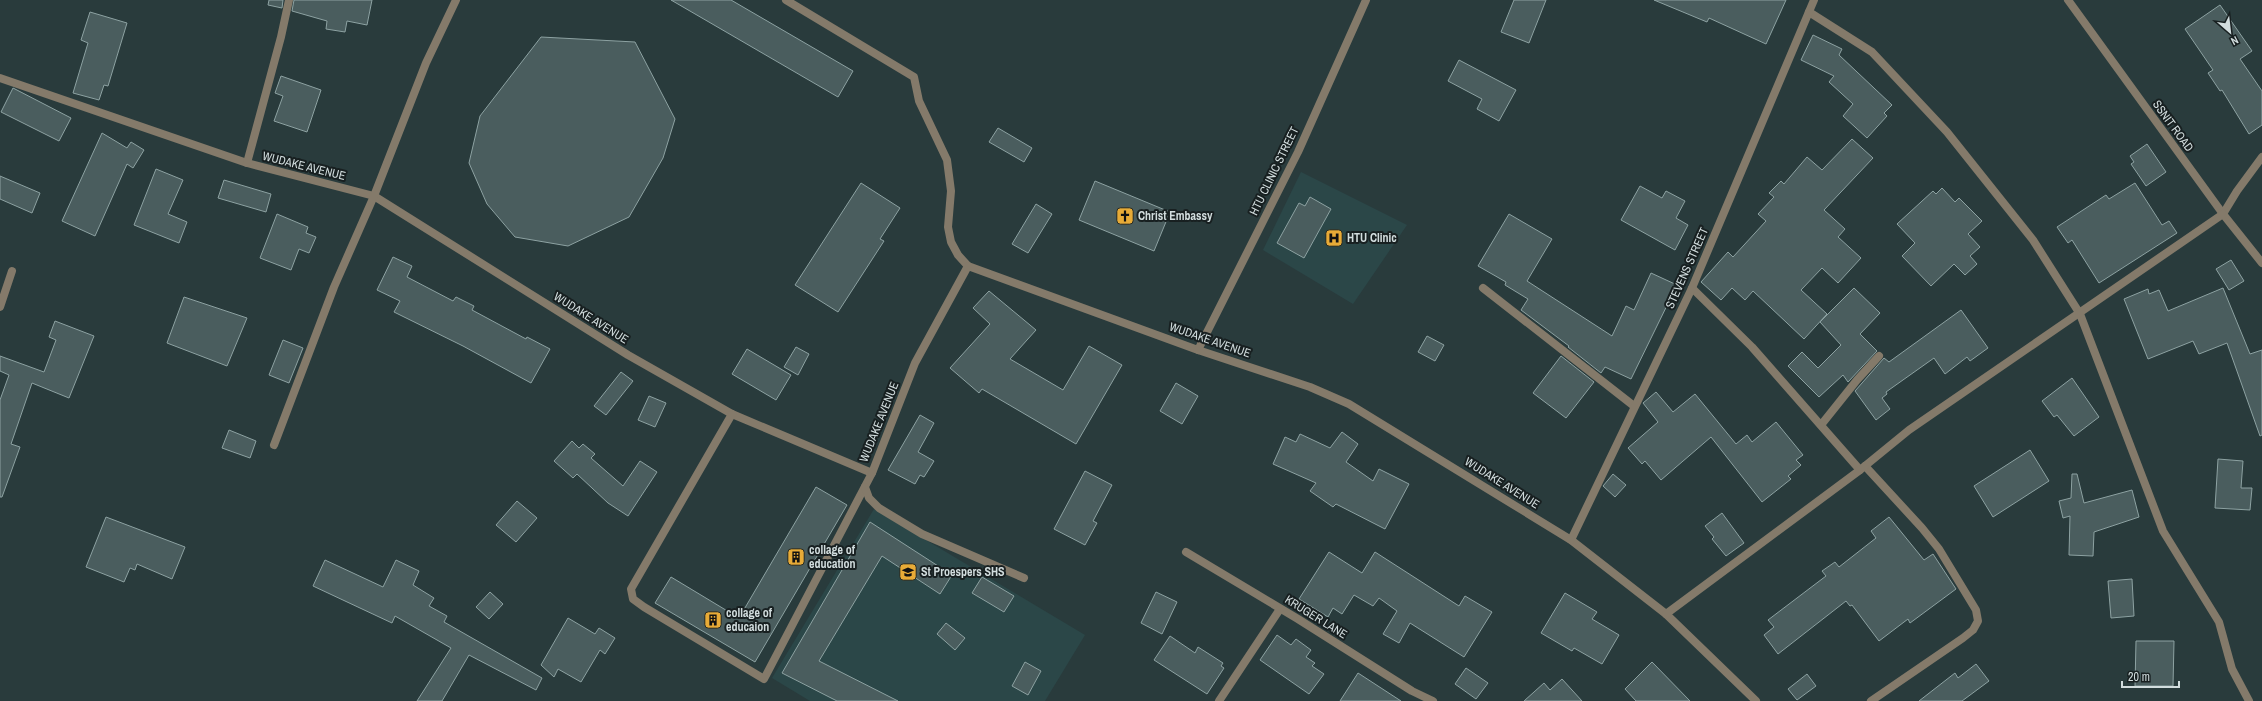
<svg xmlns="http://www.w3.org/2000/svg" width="2262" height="701" viewBox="0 0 2262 701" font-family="'Archivo Narrow',sans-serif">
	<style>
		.built { fill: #2b4748 }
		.building { fill: #4a5d5e; stroke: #8da2a2 }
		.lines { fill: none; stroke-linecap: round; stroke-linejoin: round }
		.service { stroke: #847a6a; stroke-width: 8 }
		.minor { stroke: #847a6a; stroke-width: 8 }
		.labels { text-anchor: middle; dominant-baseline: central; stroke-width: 4; stroke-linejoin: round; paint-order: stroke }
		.street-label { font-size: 12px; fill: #d2ddde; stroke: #182021 }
		.poi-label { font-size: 12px; font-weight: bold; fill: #d2ddde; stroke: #182021; text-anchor: start }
	</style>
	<rect width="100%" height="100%" fill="#293b3c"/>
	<g class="built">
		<polygon points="1301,172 1407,225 1353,304 1263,250"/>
		<polygon points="874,509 1085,635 1045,701 810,701 772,678"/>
	</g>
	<g class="building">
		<polygon points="269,0 283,0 282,8 268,5"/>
		<polygon points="294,0 372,0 367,25 347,21 345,32 326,29 327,21 292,11"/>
		<polygon points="671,0 731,0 853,71 838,97"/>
		<polygon points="1514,0 1546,0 1529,43 1501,32"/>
		<polygon points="1654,0 1786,0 1766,44 1709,18 1707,22"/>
		<polygon points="2220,5 2252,51 2240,59 2262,91 2262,125 2249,134 2222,90 2220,91 2208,73 2213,70 2185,29"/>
		<polygon points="90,12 127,23 108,86 104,85 99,100 73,93 88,43 81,40"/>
		<polygon points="1813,35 1842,49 1839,55 1892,105 1884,113 1887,116 1867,138 1843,116 1853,104 1829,82 1834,76 1801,60"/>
		<polygon points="541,37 635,42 675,119 663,158 629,217 568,246 515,237 487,204 469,163 480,116"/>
		<polygon points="1459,60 1516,90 1499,121 1477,109 1482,99 1448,81"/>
		<polygon points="281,76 321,90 307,132 274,121 283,96 275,93"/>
		<polygon points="13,88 71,118 59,141 1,112"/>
		<polygon points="998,128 1032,148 1024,162 989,142"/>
		<polygon points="102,133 127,148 131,142 144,150 133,168 127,164 95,236 62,221"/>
		<polygon points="1852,139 1873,158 1824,210 1845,229 1838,237 1861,258 1838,283 1822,268 1801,290 1827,314 1804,339 1753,291 1745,300 1732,288 1721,300 1701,282 1728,252 1733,257 1766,221 1758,214 1774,197 1769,193 1781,181 1784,184 1807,157 1822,170"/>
		<polygon points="2147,144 2166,172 2146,186 2131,164 2134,162 2130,156"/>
		<polygon points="156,169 183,180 168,214 187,222 179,243 134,225"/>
		<polygon points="0,176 40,193 32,213 0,199"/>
		<polygon points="224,180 271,194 266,212 218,198"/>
		<polygon points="1095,181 1170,212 1154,251 1079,220"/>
		<polygon points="861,183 900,208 880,239 884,241 838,312 795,285"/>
		<polygon points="2135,183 2162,225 2169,221 2177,233 2099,283 2072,240 2068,243 2057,227 2106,195 2109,199"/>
		<polygon points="1640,186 1662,198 1666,191 1685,201 1676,218 1688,225 1675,250 1621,220"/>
		<polygon points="1942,188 1955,202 1959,198 1982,221 1968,234 1980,247 1970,256 1977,264 1965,275 1954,264 1931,286 1902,256 1915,243 1897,224 1933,191 1936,194"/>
		<polygon points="1310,197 1331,209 1304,258 1277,243 1299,203 1305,206"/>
		<polygon points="1036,204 1052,214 1028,253 1012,244"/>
		<polygon points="277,214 308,227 306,233 316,237 309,253 299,249 291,270 260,258"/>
		<polygon points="1509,214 1552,239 1527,281 1612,336 1626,306 1634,310 1651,273 1677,285 1631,379 1605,367 1601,373 1568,347 1569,346 1521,310 1528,299 1505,285 1506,282 1478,266"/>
		<polygon points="393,257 412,266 407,277 453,301 456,297 474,306 472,310 526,339 527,337 550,349 531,383 463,346 394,312 400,301 377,290"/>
		<polygon points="2231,260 2244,281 2229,290 2216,269"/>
		<polygon points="1854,288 1880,313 1860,334 1877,351 1848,382 1843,375 1819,397 1788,366 1802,352 1818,368 1841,345 1820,322"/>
		<polygon points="2223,288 2250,354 2262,350 2262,435 2260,436 2227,343 2199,354 2193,341 2148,359 2124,299 2148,289 2149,294 2159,290 2168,311"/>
		<polygon points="989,291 1036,330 1010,359 1063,390 1089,346 1122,365 1076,444 982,389 979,393 950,368 990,324 973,308"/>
		<polygon points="184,297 247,318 227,366 167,343"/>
		<polygon points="1961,310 1988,348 1970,361 1967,357 1945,374 1934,358 1886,392 1887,394 1882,398 1890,409 1876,420 1855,391 1884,358 1889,362"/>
		<polygon points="55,321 94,336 69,398 32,383 11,444 20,447 2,497 0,497 0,400 9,375 0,371 0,356 44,372 56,340 49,337"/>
		<polygon points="1427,336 1444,345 1435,361 1418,352"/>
		<polygon points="283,340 303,348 289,383 269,375"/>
		<polygon points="796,347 809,354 798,375 784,367"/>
		<polygon points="747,349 791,375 776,400 732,374"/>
		<polygon points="1561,356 1594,382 1566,418 1533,393"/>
		<polygon points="621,372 633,381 606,415 594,406"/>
		<polygon points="2072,378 2099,417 2074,436 2057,415 2054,417 2042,401"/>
		<polygon points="1176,383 1198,396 1182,424 1160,411"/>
		<polygon points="1656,392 1673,412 1695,394 1736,444 1747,435 1752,442 1776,422 1803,455 1796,460 1801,465 1788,476 1791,479 1762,502 1711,437 1661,480 1645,461 1642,464 1628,448 1658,422 1643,403"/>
		<polygon points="649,396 666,403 655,427 638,420"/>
		<polygon points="920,415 934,423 918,452 934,461 924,477 920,475 915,484 888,470"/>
		<polygon points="229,430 256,441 250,458 222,448"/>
		<polygon points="1342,432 1358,444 1346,462 1373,481 1379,469 1409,484 1385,529 1336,504 1333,507 1310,491 1316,483 1273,464 1285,437 1296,442 1300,434 1330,448"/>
		<polygon points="572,441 579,448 583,444 595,454 591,458 623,486 640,461 657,472 628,516 608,503 577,474 573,478 554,461"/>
		<polygon points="2030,450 2049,481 1993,517 1974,486"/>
		<polygon points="2218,459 2243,461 2241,488 2252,488 2250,510 2215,508"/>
		<polygon points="1085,471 1112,485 1093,521 1097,523 1085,545 1054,529"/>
		<polygon points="1613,474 1626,485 1615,497 1603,486"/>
		<polygon points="2072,474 2077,474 2084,503 2132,490 2139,517 2094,532 2093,556 2069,555 2070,516 2063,518 2059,501 2071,498"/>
		<polygon points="816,487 847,505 755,662 655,603 671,577 739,618"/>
		<polygon points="517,501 537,518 516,542 496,525"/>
		<polygon points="1722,513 1744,543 1726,556 1712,539 1714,537 1705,526"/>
		<polygon points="106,517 185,547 172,579 137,564 135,570 130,568 124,582 86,567"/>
		<polygon points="1889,517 1924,560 1933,554 1956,589 1910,623 1908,619 1879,641 1852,605 1850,606 1846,601 1778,654 1764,635 1774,627 1768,620 1826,576 1822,571 1835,562 1839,567 1876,538 1871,531"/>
		<polygon points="870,522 952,575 940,594 882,556 819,661 898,701 837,701 782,673"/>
		<polygon points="1329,552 1362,573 1375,552 1459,606 1465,596 1492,612 1464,657 1410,623 1399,643 1383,634 1397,611 1379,598 1373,606 1354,595 1342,614 1333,608 1328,617 1299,599"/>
		<polygon points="325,560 383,587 396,560 419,571 413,585 434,598 429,606 447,616 444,622 542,678 536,690 469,655 442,701 417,701 451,648 395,616 392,623 313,586"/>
		<polygon points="982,577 1014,596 1004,612 972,593"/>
		<polygon points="2132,579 2134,616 2111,618 2108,581"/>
		<polygon points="490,592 503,604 489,619 476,607"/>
		<polygon points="1156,592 1177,602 1162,634 1141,623"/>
		<polygon points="1565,593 1597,612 1592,619 1619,635 1602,664 1574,648 1572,651 1541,633"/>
		<polygon points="568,618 595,634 599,628 615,638 605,654 600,650 581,682 558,669 554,677 541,665"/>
		<polygon points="946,623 965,638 955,650 937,634"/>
		<polygon points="1277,635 1291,645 1296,639 1311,650 1306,657 1315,663 1312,666 1324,674 1309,694 1260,660"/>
		<polygon points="1170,636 1195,653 1198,647 1223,663 1221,666 1224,668 1207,694 1154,660"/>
		<polygon points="2136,641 2174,641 2173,686 2135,686"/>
		<polygon points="1025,662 1041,671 1028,695 1012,686"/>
		<polygon points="1652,662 1690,701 1636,701 1625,689"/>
		<polygon points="1976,664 1989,681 1962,701 1919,701 1955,673 1958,678"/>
		<polygon points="1466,668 1488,683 1476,699 1455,684"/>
		<polygon points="1358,673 1401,701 1340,701"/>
		<polygon points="1807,674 1816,686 1797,700 1788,689"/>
		<polygon points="1562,679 1582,701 1524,701 1544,683 1550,690"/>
	</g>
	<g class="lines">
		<polyline class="service" points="2223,214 2237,191 2262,157"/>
		<g class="minor">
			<polyline points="786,0 914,77 919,101 947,160 951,191 948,227 951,242 958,255 968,266"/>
			<polyline points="2068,0 2223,214 2262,263"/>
			<polyline points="1809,12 1872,52 1947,132 2033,240 2080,314 2163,531 2219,622 2232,669 2249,701"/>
			<polyline points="0,78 247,163 374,196 628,355 732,414 872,473 915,363 968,266 1198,350 1310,387 1349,404 1571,540 1666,614 1756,701"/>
			<polyline points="247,163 281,37 289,0"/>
			<polyline points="1483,288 1634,406"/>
			<polyline points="1692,288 1752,347 1860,470"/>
			<polyline points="0,307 12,271"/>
			<polyline points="1198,350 1298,152 1366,0"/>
			<polyline points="732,414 631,589 633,599 644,607 764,679 872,473"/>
			<polyline points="1821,425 1857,380 1879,356"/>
			<polyline points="274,445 334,287 374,196 426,63 456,0"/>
			<polyline points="1865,466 1922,528 1939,549 1976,610 1978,621 1973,630 1963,638 1871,701"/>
			<polyline points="865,487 869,498 879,508 922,534 1024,578"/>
			<polyline points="1571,540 1692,288 1814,0"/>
			<polyline points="1186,552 1298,619 1412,691 1433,701"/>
			<polyline points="1666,614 1860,470 1909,430 2223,214"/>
			<polyline points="1219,701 1280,609"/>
		</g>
	</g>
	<defs>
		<symbol id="church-square" viewBox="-11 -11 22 22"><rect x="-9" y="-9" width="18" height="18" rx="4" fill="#e8ab37" stroke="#182021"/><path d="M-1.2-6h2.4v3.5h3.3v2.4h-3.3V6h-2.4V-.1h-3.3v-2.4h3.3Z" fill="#111"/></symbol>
		<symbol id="hospital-square" viewBox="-11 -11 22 22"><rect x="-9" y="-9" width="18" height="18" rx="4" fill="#e8ab37" stroke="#182021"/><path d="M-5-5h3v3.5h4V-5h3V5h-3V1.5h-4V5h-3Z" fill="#111"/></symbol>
		<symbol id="building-square" viewBox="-11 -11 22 22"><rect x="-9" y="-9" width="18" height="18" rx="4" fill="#e8ab37" stroke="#182021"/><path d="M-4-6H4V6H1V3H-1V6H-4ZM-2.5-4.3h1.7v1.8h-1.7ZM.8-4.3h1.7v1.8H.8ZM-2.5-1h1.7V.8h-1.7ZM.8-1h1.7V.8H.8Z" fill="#111"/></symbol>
		<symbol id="school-square" viewBox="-11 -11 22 22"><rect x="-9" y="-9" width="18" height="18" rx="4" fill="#e8ab37" stroke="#182021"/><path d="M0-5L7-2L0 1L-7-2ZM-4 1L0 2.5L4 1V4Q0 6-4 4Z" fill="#111"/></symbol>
	</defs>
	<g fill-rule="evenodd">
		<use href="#church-square" x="1115" y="206" width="20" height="20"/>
		<use href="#hospital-square" x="1324" y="228" width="20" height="20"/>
		<use href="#building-square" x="786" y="547" width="20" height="20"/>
		<use href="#school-square" x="898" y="562" width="20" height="20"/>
		<use href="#building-square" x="703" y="610" width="20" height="20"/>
	</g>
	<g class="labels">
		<g class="street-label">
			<text transform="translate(2173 126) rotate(54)">SSNIT ROAD</text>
			<text transform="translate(304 166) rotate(14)">WUDAKE AVENUE</text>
			<text transform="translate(1274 171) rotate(-64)">HTU CLINIC STREET</text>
			<text transform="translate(1687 268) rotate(-66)">STEVENS STREET</text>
			<text transform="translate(591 318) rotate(32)">WUDAKE AVENUE</text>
			<text transform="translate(1210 340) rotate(19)">WUDAKE AVENUE</text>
			<text transform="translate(879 422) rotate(-68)">WUDAKE AVENUE</text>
			<text transform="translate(1502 483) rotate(32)">WUDAKE AVENUE</text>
			<text transform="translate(1316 617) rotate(32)">KRUGER LANE</text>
		</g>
		<g class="poi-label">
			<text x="1138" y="216">Christ Embassy</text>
			<text x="1347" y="238">HTU Clinic</text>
			<text x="809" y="550">collage of<tspan x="809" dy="14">education</tspan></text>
			<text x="921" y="572">St Proespers SHS</text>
			<text x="726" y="613">collage of<tspan x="726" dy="14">educaion</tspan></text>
		</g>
	</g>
	<g transform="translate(2230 32) rotate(152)" stroke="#182021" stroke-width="3" paint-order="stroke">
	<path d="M0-3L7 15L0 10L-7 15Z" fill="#d2ddde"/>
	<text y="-6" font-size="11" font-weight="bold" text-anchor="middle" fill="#d2ddde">N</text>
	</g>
	<path d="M2122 681v6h57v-6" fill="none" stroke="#d2ddde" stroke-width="2"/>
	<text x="2128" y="681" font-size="12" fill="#d2ddde" stroke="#182021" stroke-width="3" paint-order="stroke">20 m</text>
</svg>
